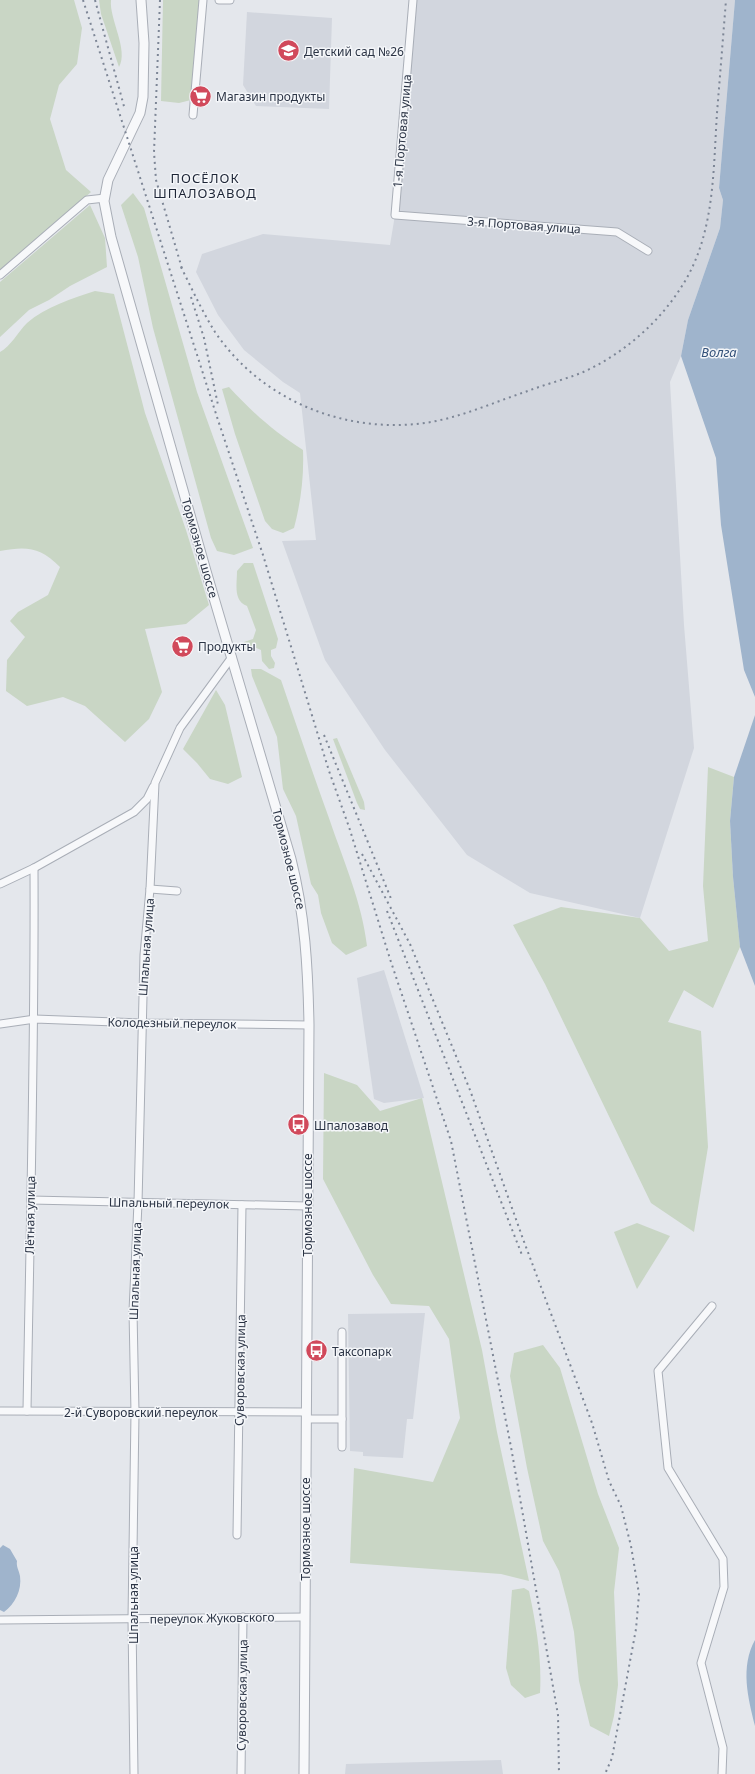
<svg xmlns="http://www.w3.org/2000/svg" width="755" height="1774" viewBox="0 0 755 1774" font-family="'Noto Sans',sans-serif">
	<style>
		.built { fill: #d2d6de }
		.green { fill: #c9d6c5 }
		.water { fill: #9fb4cc }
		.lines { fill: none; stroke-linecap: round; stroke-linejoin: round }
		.minor-casing { stroke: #a9aeb7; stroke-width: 9 }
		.tertiary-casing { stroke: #a9aeb7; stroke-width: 11 }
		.minor { stroke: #f7f8fa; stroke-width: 7 }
		.tertiary { stroke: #f7f8fa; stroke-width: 9 }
		.rail { stroke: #7d8696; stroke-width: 2; stroke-dasharray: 2 4; stroke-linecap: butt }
		.labels { text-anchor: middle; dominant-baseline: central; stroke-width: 3; stroke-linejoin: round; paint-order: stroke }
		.poi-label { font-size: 12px; fill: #2b3445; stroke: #f4f6f9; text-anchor: start }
		.street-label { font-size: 12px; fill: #2b3445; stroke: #f4f6f9 }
		.neighbourhood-label { font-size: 13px; letter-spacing: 1px; fill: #1d2536; stroke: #f4f6f9 }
		.water-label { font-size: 13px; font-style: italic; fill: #34527a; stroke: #f4f6f9 }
	</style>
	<rect width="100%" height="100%" fill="#e4e7ec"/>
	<g class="built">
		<polygon points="415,0 735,0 719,188 723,200 720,228 688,320 681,356 670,382 684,625 694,748 640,918 530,893 467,855 385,750 325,660 282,541 316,540 300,393 283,382 244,350 218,315 196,272 202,254 263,234 390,245 395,215"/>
		<polygon points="247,12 332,18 329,109 256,106 243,85"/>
		<polygon points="384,970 424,1098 384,1103 374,1099 357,978"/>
		<polygon points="425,1313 413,1419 407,1419 403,1458 363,1456 363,1452 350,1451 348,1314"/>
		<polygon points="501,1760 503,1774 345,1774 346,1764"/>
	</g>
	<g class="green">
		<polygon points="0,0 74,0 82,28 77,64 59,85 50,119 66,170 91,192 0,272"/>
		<path d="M99 0H111C109 19 129 50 119 67L101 14Z"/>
		<polygon points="163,0 201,0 191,100 179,103 161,101"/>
		<polygon points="133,193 144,208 197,392 253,548 234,555 217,551 211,538 153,328 138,257 121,205"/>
		<polygon points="90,205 105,238 107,267 70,286 49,300 29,310 0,337 0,282"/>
		<path d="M95 291 114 294 145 413 186 530 209 605 186 624 145 629 162 692 149 719 125 742 85 706 63 697 27 706 6 691 7 660 25 637 10 621 18 612 48 595 60 567C40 547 27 546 0 551V352C11 346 18 332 27 323 45 307 73 298 95 291Z"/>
		<path d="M229 387C252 412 274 432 303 450 304 477 301 501 294 528L283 533 272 529 265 521 235 434 222 389Z"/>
		<path d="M244 563H253L278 639 276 648 271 650V656L275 663 274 668 269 669 262 661 261 650 254 647 245 649 242 646 244 642 253 639 256 630 247 606C233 601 237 584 237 571Z"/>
		<path d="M251 669H261L281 680C297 727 313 774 330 821 344 862 362 903 367 946L346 955 332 943 321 913 318 895 311 884 296 816 283 789 277 737 252 676Z"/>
		<polygon points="216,690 225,705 242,777 228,784 210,779 197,763 183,749"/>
		<polygon points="337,738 364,802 365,810 360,809 357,803 333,739"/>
		<polygon points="708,767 734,777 730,821 733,877 740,947 713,1008 684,990 668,1022 701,1031 708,1147 694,1232 651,1203 545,984 513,925 561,907 640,918 669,951 708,941 703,886"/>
		<polygon points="324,1073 357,1085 380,1111 422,1098 482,1350 497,1432 529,1581 501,1574 350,1563 354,1468 433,1482 460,1418 449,1339 429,1306 391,1304 373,1275 323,1179"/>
		<polygon points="637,1223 670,1236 637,1289 614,1232"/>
		<polygon points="543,1345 560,1368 598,1494 619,1548 614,1592 618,1685 614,1716 609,1736 590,1726 579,1681 574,1632 568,1605 559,1571 543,1541 527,1468 510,1376 514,1353"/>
		<path d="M524 1588 529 1591C536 1624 542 1659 540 1693L525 1698 511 1685 506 1668 512 1590Z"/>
	</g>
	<g class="water">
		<polygon points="735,0 755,0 755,697 744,670 721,525 716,458 681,356 688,320 720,228 723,200 719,188"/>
		<polygon points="755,715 755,986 740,947 733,877 730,821 734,777"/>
		<path d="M3 1545 10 1549 17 1561C16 1567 19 1570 20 1576 22 1590 15 1604 4 1612L0 1610V1548Z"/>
		<path d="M755 1640V1726C748 1698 740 1667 755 1640Z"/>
	</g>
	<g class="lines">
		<defs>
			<g id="minor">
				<polyline points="219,0 230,0"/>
				<polyline points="413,0 395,215 617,232 648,251"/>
				<polyline points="193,115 203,0"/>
				<polyline points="0,275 87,200 105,198"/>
				<polyline points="0,884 34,868 134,812 147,799 153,787"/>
				<polyline points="150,889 177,891"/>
				<polyline points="0,1024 35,1019 142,1023 309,1025"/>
				<polyline points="31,1200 307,1206"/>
				<polyline points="712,1306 658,1371 668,1468 723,1559 724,1587 701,1663 723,1748 722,1774"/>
				<polyline points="342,1332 342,1447"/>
				<polyline points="0,1411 306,1412"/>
				<path d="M27 1411C30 1230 35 1049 34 868"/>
				<polyline points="306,1419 342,1419"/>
				<polyline points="237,1535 242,1205"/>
				<polyline points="0,1620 305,1617"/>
				<polyline points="134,1774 132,1619 135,1413 133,1311 138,1203 144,955 150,889 155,783 180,728 232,657"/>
				<polyline points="241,1774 243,1617"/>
			</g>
			<path id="tertiary" d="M141 0 144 43 143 97 140 113 108 180 104 201 111 237 206 571 291 859C305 914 308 969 309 1025L304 1774"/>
		</defs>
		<use href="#minor" class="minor-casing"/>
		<use href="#tertiary" class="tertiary-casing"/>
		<use href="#minor" class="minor"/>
		<use href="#tertiary" class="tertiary"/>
		<g class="rail">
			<polyline points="83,0 217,417 263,555 329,771 349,827 391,962 451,1141 511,1447 558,1715 559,1774"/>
			<polyline points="95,0 125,110"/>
			<polyline points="160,0 154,152 156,180 183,272"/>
			<path d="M181 267C192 289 202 311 215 332 261 400 344 434 425 423 459 418 492 403 525 392 543 385 563 380 581 373 620 356 657 325 680 289 715 237 713 173 717 113 720 76 723 38 726 0"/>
			<polyline points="191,297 204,338 218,405"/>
			<polyline points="324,735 392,901"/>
			<polyline points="362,854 410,944 470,1090 523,1239 592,1423 609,1481 621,1506 631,1546 639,1594 636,1629 612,1758 605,1774"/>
			<polyline points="387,911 522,1255"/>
		</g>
	</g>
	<defs>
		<symbol id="school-disc" viewBox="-11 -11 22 22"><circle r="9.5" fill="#d1495b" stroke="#f4f6f9"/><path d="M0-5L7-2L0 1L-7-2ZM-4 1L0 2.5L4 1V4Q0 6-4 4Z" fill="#fff"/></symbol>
		<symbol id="supermarket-disc" viewBox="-11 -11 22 22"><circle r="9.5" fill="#d1495b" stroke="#f4f6f9"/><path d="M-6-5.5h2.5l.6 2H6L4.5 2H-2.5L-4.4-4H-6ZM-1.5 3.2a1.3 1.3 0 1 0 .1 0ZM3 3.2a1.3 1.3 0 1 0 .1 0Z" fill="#fff"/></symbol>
		<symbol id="bus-disc" viewBox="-11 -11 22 22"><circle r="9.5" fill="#d1495b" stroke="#f4f6f9"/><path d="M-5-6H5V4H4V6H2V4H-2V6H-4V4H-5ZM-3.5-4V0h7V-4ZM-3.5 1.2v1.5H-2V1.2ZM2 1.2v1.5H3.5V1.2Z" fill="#fff"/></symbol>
	</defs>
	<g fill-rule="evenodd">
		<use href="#school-disc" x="276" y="38" width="25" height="25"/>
		<use href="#supermarket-disc" x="188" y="84" width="25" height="25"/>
		<use href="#supermarket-disc" x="170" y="634" width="25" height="25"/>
		<use href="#bus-disc" x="286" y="1112" width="25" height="25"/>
		<use href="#bus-disc" x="304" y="1338" width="25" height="25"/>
	</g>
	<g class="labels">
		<g class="poi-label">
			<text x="304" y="51">Детский сад №26</text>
			<text x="216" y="96">Магазин продукты</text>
			<text x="198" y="646">Продукты</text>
			<text x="314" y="1125">Шпалозавод</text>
			<text x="332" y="1351">Таксопарк</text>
		</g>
		<g class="street-label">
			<text transform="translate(402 131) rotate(-85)">1-я Портовая улица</text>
			<text transform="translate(524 225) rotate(4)">3-я Портовая улица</text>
			<text transform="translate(200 548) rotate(74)">Тормозное шоссе</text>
			<text transform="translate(289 859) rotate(76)">Тормозное шоссе</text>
			<text transform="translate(146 947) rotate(-86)">Шпальная улица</text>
			<text transform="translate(172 1023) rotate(1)">Колодезный переулок</text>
			<text transform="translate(169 1203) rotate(1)">Шпальный переулок</text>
			<text transform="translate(307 1205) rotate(-90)">Тормозное шоссе</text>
			<text transform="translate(30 1215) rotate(-89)">Лётная улица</text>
			<text transform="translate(135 1271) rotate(-88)">Шпальная улица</text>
			<text transform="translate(240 1370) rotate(-89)">Суворовская улица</text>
			<text x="141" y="1412">2-й Суворовский переулок</text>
			<text transform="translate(305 1529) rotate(-90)">Тормозное шоссе</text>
			<text transform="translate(133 1595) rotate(-90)">Шпальная улица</text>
			<text transform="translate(212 1618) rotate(-1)">переулок Жуковского</text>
			<text transform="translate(242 1695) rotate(-89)">Суворовская улица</text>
		</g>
		<g class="neighbourhood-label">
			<text x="205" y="178">ПОСЁЛОК<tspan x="205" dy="15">ШПАЛОЗАВОД</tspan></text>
		</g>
		<g class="water-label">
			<text x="719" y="352">Волга</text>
		</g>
	</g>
</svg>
